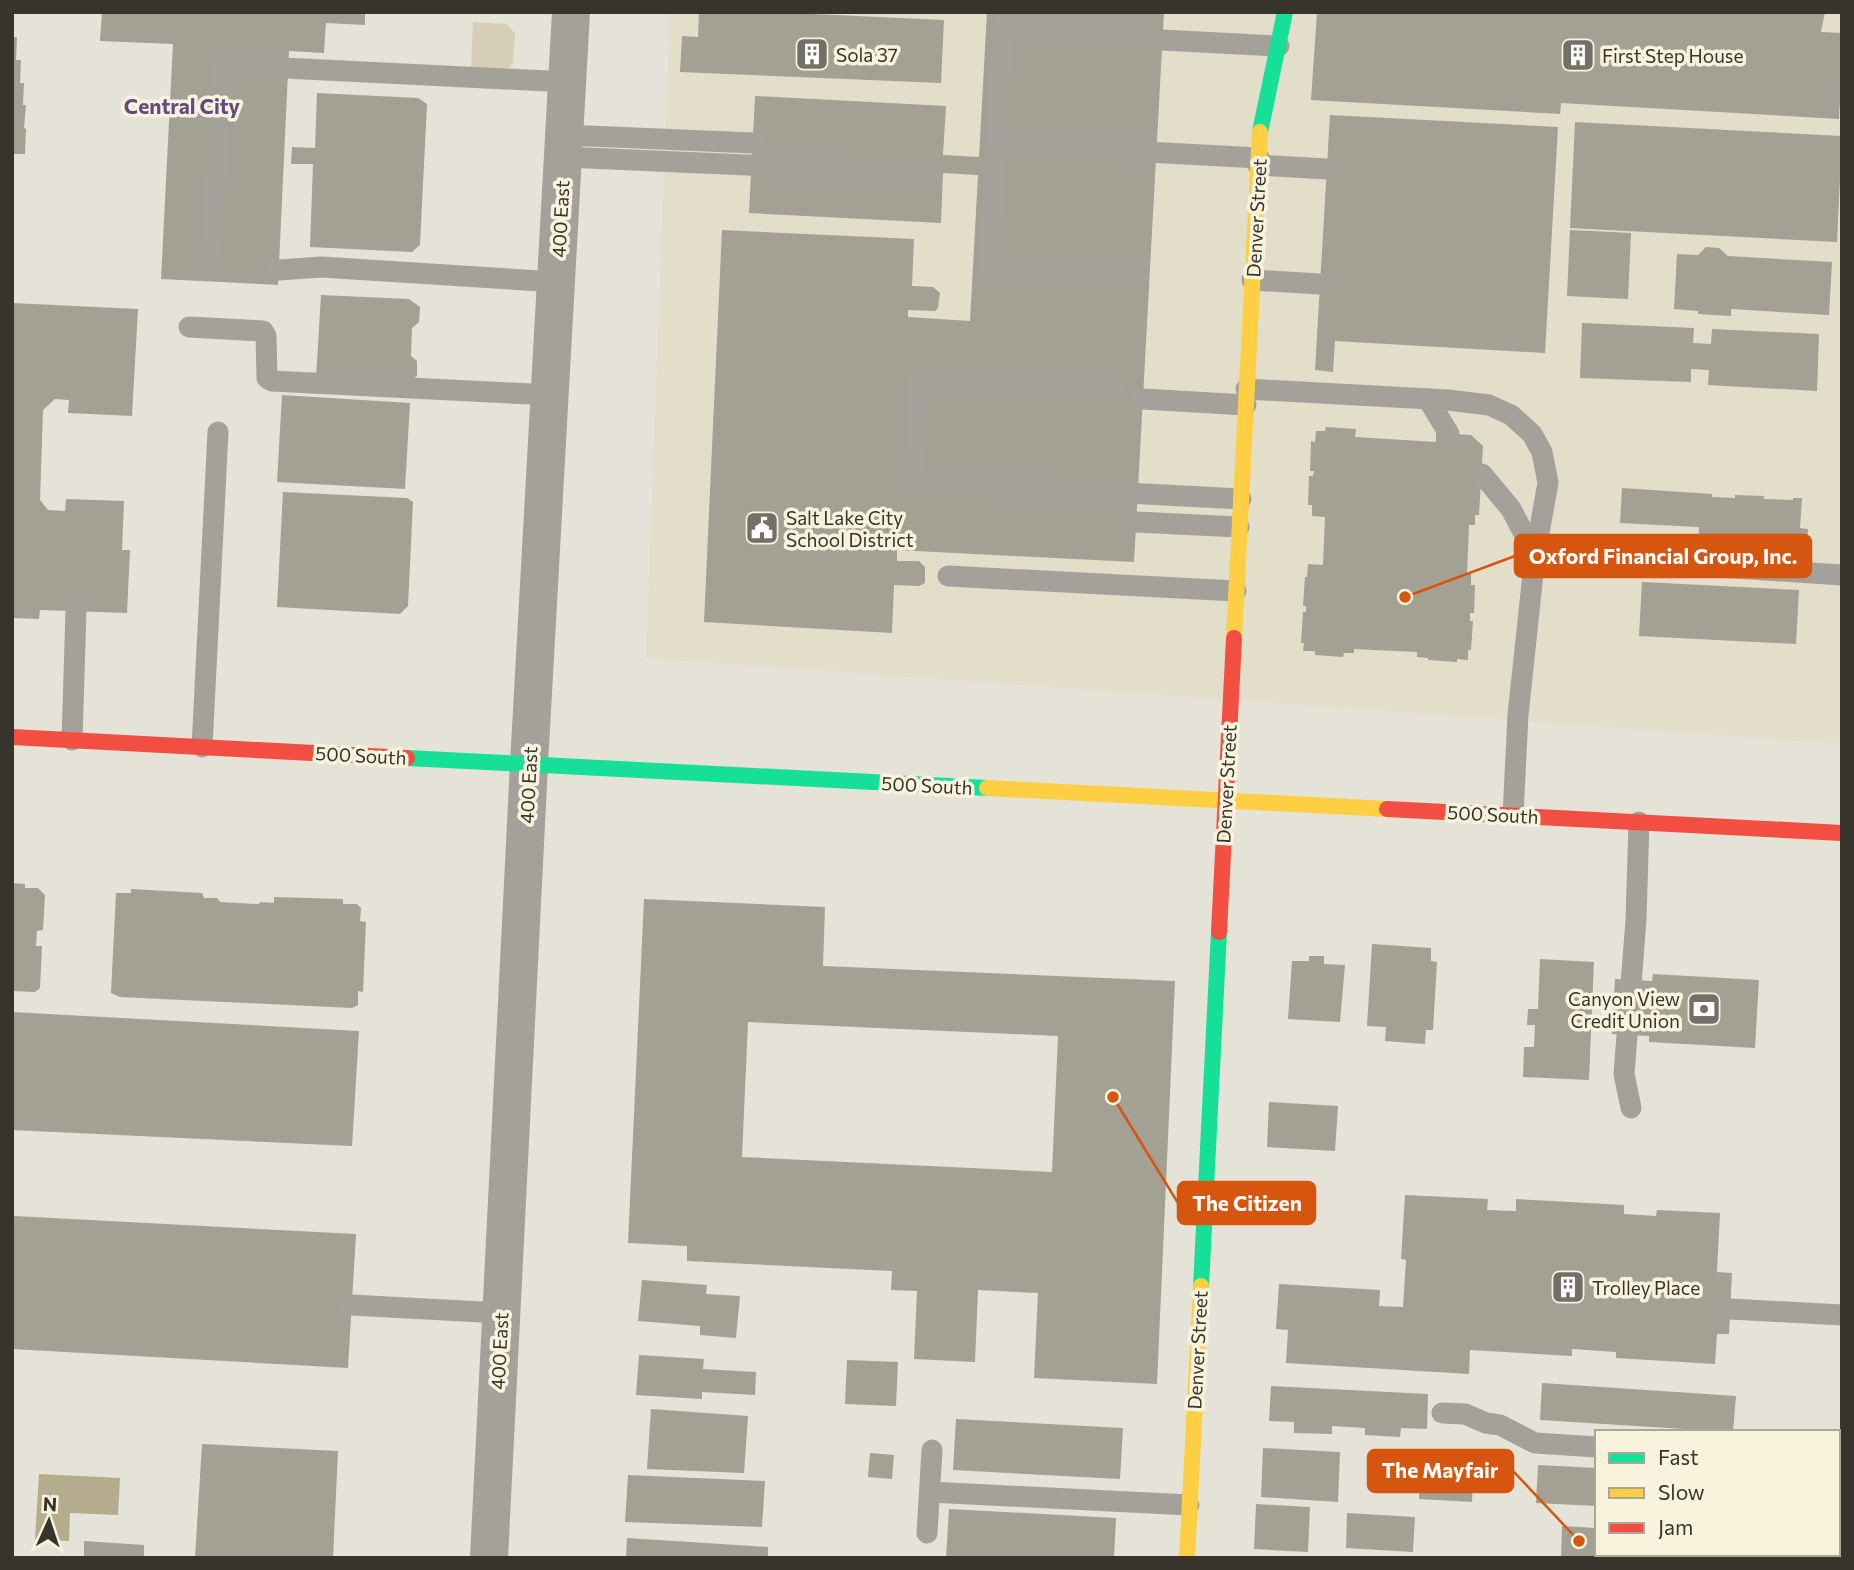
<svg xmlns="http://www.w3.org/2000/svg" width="1854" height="1570" viewBox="0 0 1854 1570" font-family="Commissioner,sans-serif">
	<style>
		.built { fill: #e3dec9 }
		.green { fill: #d6cfb5 }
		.water { fill: #b4ac8d }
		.building { fill: #a3a094; fill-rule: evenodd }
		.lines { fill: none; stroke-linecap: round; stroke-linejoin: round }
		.lane { stroke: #a4a19b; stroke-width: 21 }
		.street { stroke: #a4a19b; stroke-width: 38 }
		.fast { stroke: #16e098; stroke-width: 16 }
		.slow { stroke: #ffcf43; stroke-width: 16 }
		.jam { stroke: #f24e42; stroke-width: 16 }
		.labels { text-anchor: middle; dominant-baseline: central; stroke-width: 7; stroke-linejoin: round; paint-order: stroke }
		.poi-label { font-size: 19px; fill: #36342b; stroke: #f9f3de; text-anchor: start }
		.street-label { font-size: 19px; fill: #36342b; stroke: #f9f3de }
		.neighbourhood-label { font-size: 21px; font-weight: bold; fill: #654884; stroke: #f9f3de }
		.leader { fill: none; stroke: #d6550f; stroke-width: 2.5 }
		.callout-dot { fill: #d6550f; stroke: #f9f3de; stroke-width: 2.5 }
		.callout { fill: #d6550f; stroke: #d6550f; stroke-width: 2.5 }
		.callout-label { font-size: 21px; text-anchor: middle; font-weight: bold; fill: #fff }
	</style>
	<rect width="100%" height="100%" fill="#e5e2d7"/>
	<polygon class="built" points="670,12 1842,12 1842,744 646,658"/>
	<polygon class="green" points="473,22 506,24 515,33 513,63 506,71 471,69"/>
	<polygon class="water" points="39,1474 120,1478 118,1515 70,1513 69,1541 35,1539"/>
	<g class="building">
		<polygon points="102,12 365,12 365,25 326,23 324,53 289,51 278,285 161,279 173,44 100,41"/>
		<polygon points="699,12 770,12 944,20 941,83 680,72 682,36 698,37"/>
		<polygon points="987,12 1164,12 1134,562 897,550 897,561 919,561 925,567 925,583 919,586 894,585 892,633 704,622 722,230 914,239 912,286 933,287 940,293 938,308 935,311 908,310 908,317 970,321 978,175 943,173 941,223 749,213 755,96 946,106 943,155 979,157"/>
		<polygon points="1317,12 1825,12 1821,32 1842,33 1839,119 1561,103 1560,114 1311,100"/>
		<polygon points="12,37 17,37 16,60 21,60 20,83 24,83 23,105 26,105 24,128 26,129 25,154 12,154"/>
		<polygon points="317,93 418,98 427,104 420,245 412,252 310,247 313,164 291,164 292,147 315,148"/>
		<polygon points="1330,115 1558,127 1545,353 1335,341 1333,372 1315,370"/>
		<polygon points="1575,122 1842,136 1837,242 1570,228"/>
		<polygon points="1570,230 1631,233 1628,299 1567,296"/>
		<polygon points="1706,247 1719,248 1728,256 1832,262 1829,315 1731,309 1731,316 1698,314 1698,311 1674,309 1677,254 1698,255"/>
		<polygon points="321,295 409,299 420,307 419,322 412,328 411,356 417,361 417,376 406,382 316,378"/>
		<polygon points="12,303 138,309 132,416 68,413 69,400 55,399 43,410 40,500 48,510 65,511 66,499 124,501 122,550 130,550 127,613 40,610 39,619 12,618"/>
		<polygon points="1582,323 1694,328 1693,343 1711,344 1712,329 1819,334 1817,391 1708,385 1709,370 1691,369 1691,382 1580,378"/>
		<polygon points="282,395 410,403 405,489 277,482"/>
		<polygon points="1326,427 1356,429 1355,437 1436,442 1436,433 1471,435 1483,446 1479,515 1475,515 1475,525 1469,525 1467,574 1471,574 1471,585 1475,585 1474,613 1470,613 1470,621 1473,621 1471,650 1468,650 1468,660 1457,659 1457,662 1428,660 1428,658 1417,657 1417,652 1354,649 1354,653 1344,653 1343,657 1315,655 1315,651 1303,651 1304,643 1301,643 1303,612 1306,612 1306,606 1303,606 1305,577 1307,577 1308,564 1323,565 1325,517 1312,516 1312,505 1308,505 1309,476 1313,476 1314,471 1310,471 1311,441 1315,442 1316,431 1325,431"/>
		<polygon points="1622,488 1712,494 1712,497 1735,498 1735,495 1764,496 1764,499 1793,500 1793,498 1802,498 1800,528 1808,529 1806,557 1782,556 1782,552 1772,552 1771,559 1740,557 1740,551 1698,549 1699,527 1620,523"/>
		<polygon points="283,492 407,498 413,502 408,606 400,614 277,607"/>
		<polygon points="1642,582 1799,590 1796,644 1639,636"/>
		<polygon points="12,883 25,884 25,888 38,888 45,895 43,930 37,931 36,946 42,946 40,988 35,992 12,991"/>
		<polygon points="131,889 202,893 204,898 217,898 220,902 258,904 261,902 274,903 274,897 343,899 343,904 357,904 361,908 360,921 366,922 363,992 358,991 358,1005 352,1008 120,997 111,993 116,893 131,893"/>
		<path d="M644 899 825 907 823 966 1175 981 1157 1384 1034 1378 1038 1293 978 1290 975 1362 914 1359 917 1291 891 1290 892 1271 687 1261V1246L628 1243ZM748 1022 1058 1036 1052 1172 742 1157Z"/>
		<polygon points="1372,944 1431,948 1431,961 1437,962 1433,1030 1426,1030 1425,1044 1385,1041 1386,1027 1367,1026"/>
		<polygon points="1309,956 1324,956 1324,964 1345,965 1340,1022 1288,1019 1292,961 1309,961"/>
		<polygon points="1540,959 1594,962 1589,1080 1523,1077 1524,1047 1534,1047 1535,1025 1527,1025 1528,1009 1538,1009"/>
		<polygon points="1653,974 1759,980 1755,1048 1649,1042 1649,1036 1612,1034 1615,979 1652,981"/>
		<polygon points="12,1012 359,1031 352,1146 12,1130"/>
		<polygon points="1269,1102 1338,1106 1335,1151 1267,1147"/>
		<polygon points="1405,1195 1488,1199 1487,1210 1516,1211 1516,1199 1624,1205 1624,1214 1656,1216 1657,1210 1720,1213 1717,1272 1732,1273 1729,1334 1717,1334 1715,1364 1616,1358 1616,1352 1572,1349 1572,1356 1470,1350 1469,1374 1286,1363 1288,1330 1276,1329 1279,1284 1380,1290 1379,1306 1403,1307 1406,1260 1401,1259"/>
		<polygon points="14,1216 356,1234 348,1368 12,1349"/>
		<polygon points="642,1280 707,1285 706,1294 740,1296 736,1338 700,1335 700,1326 638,1321"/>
		<polygon points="639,1355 704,1359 703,1369 756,1372 755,1395 702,1392 702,1399 636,1395"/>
		<polygon points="847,1360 898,1362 896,1406 845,1404"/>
		<polygon points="1542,1383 1736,1396 1733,1432 1540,1420"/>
		<polygon points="1271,1386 1428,1394 1427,1429 1401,1428 1400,1437 1365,1435 1365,1428 1332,1426 1332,1434 1294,1433 1294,1422 1269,1421"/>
		<polygon points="651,1409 748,1416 744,1473 647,1469"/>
		<polygon points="956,1419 1123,1428 1120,1479 953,1470"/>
		<polygon points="202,1444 338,1451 333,1558 195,1558"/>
		<polygon points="1263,1448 1340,1452 1338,1502 1261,1497"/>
		<polygon points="870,1453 894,1455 892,1479 868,1477"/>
		<polygon points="1421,1454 1474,1457 1472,1502 1419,1499"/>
		<polygon points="1538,1465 1597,1468 1597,1506 1536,1503"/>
		<polygon points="628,1475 765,1481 762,1527 625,1522"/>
		<polygon points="1256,1504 1310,1507 1308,1552 1254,1549"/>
		<polygon points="949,1509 1116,1518 1114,1558 946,1558"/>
		<polygon points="1347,1513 1415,1517 1413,1552 1346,1548"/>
		<polygon points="1562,1526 1597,1528 1597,1554 1730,1554 1730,1558 1561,1558"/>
		<polygon points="627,1538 768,1547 768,1558 626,1558"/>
		<polygon points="84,1541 144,1545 144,1558 84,1558"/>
	</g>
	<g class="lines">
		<g class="lane">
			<polyline points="1162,40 1279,46"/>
			<polyline points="1841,96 1842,96"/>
			<polyline points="565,135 753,143"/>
			<polyline points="996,144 1002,27 1143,35"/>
			<polyline points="564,157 930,173"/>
			<polyline points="1258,165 1327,169"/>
			<polyline points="211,254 223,65 567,82"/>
			<polyline points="279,270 321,267 556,282"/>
			<polyline points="1136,277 989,269 996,144 1259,158"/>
			<polyline points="1252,280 1320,284"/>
			<polyline points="189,327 263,331 266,336 267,378 272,381 550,395"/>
			<polyline points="1115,388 920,378 914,482 1241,499"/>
			<polyline points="1246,389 1448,400 1489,405 1511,415 1532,434 1542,452 1548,483 1535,555 1518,715 1513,815"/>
			<polyline points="1143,399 1246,405"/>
			<polyline points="1428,399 1449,434"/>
			<polyline points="1482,474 1511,509 1535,555 1842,575"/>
			<polyline points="1136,522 1239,527"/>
			<polyline points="948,576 1236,591"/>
			<polyline points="72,740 76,611"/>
			<polyline points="202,747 218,432"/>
			<polyline points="1631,1108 1624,1074 1636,920 1639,822"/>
			<polyline points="351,1305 501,1313"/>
			<polyline points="1730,1309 1842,1315"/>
			<polyline points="1442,1413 1465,1414 1486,1423 1500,1425 1535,1443 1597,1447"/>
			<polyline points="1838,1459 1842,1459"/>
			<polyline points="930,1492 1189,1505"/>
			<polyline points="927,1533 932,1450"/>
		</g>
		<polyline class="street" points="489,1558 529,764 571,12"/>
		<g class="fast">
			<polyline points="1260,132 1285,12"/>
			<polyline points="407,758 987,788"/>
			<polyline points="1201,1286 1219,932"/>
		</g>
		<g class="slow">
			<polyline points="1234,638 1260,132"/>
			<polyline points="987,788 1387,809"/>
			<polyline points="1187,1558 1201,1286"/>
		</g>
		<g class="jam">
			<polyline points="12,737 407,758"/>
			<polyline points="1387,809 1842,833"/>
			<polyline points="1219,932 1234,638"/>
		</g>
	</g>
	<defs>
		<symbol id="building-square" viewBox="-11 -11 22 22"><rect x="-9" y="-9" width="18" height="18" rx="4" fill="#737167" stroke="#f9f3de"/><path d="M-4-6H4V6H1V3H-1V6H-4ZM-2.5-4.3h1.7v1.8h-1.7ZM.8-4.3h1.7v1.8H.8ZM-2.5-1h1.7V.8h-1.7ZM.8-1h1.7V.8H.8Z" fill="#fff"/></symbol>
		<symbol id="civic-square" viewBox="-11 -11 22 22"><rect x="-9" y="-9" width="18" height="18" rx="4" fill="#737167" stroke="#f9f3de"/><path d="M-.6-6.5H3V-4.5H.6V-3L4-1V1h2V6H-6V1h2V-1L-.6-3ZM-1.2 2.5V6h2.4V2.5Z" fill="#fff"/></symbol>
		<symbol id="bank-square" viewBox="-11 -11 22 22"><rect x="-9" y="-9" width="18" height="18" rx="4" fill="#737167" stroke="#f9f3de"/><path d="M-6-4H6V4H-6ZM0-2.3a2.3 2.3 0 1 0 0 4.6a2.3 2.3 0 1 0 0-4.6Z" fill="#fff"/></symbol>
	</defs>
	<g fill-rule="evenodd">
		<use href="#building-square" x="793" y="35" width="38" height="38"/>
		<use href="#building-square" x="1559" y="36" width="38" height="38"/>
		<use href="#civic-square" x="743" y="509" width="38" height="38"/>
		<use href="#bank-square" x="1685" y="990" width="38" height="38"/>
		<use href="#building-square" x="1549" y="1268" width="38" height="38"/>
	</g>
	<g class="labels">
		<g class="poi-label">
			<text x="836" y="54">Sola 37</text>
			<text x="1602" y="55">First Step House</text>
			<text x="786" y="517">Salt Lake City<tspan x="786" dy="22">School District</tspan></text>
			<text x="1680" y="998" text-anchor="end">Canyon View<tspan x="1680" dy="22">Credit Union</tspan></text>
			<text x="1592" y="1287">Trolley Place</text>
		</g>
		<g class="street-label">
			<text transform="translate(1256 218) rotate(-87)">Denver Street</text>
			<text transform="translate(560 219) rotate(-87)">400 East</text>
			<text transform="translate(361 755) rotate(3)">500 South</text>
			<text transform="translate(1226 784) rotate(-87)">Denver Street</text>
			<text transform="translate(528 785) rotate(-87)">400 East</text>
			<text transform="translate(927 785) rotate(3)">500 South</text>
			<text transform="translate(1493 814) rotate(3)">500 South</text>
			<text transform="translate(1197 1350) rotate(-87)">Denver Street</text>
			<text transform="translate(499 1351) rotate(-87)">400 East</text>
		</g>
		<g class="neighbourhood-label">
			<text x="182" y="105">Central City</text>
		</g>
	</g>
	<path class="leader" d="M1405 597L1515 556M1113 1097L1178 1203M1579 1541L1513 1471"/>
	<g class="callout-dot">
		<circle cx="1405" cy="597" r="7"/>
		<circle cx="1113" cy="1097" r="7"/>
		<circle cx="1579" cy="1541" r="7"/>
	</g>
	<g class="callout">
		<rect x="1515" y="535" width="296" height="42" rx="7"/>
		<rect x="1178" y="1182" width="137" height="42" rx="7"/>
		<rect x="1368" y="1450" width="145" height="42" rx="7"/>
	</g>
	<g class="callout-label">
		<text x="1663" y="564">Oxford Financial Group, Inc.</text>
		<text x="1247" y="1211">The Citizen</text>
		<text x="1440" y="1478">The Mayfair</text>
	</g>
	<rect width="1854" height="1570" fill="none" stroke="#36342b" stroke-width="28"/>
	<rect x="1595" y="1430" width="245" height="126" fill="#f9f3de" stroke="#aba796" stroke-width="2"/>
	<rect x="1609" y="1453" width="35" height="10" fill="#16e098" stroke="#aba796" stroke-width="2"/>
	<text x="1658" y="1465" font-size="21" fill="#36342b">Fast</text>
	<rect x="1609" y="1488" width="35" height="10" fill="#ffcf43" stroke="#aba796" stroke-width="2"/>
	<text x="1658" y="1500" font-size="21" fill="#36342b">Slow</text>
	<rect x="1609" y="1523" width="35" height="10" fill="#f24e42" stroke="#aba796" stroke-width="2"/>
	<text x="1658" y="1535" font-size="21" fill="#36342b">Jam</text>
	<g transform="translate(49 1521) rotate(3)" stroke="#f9f3de" stroke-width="5" paint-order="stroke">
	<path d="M0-5L12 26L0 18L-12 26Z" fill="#36342b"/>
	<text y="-10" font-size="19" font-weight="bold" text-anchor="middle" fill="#36342b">N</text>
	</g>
</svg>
